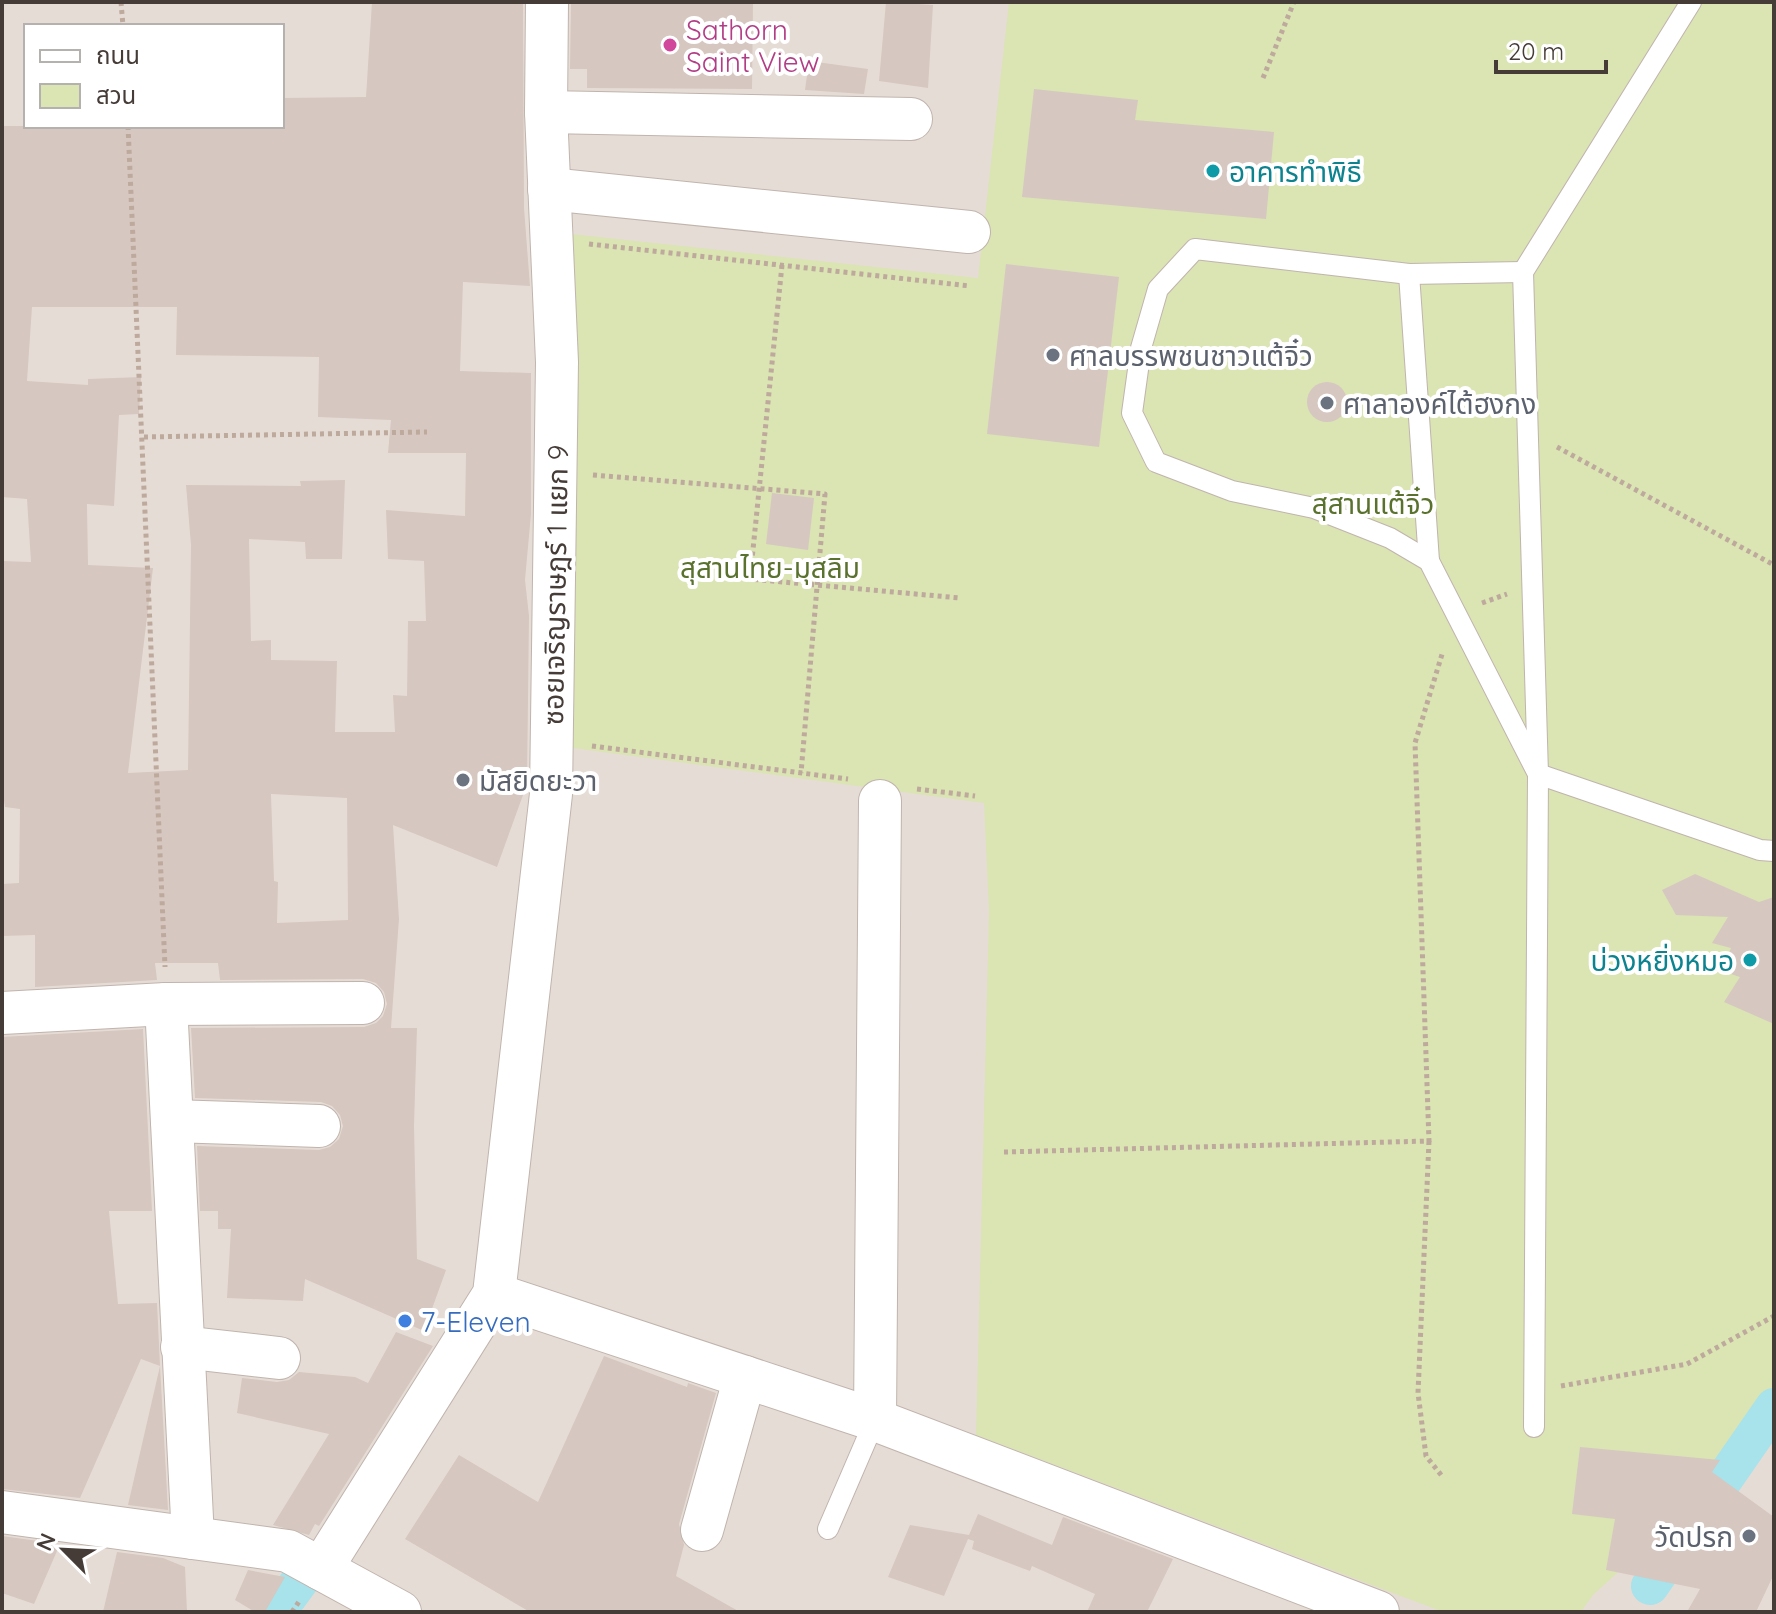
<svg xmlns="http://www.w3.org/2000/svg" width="1776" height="1614" viewBox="0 0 1776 1614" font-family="Quicksand,'Noto Sans Thai',sans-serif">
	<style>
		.residential { fill: #e6dcd6; fill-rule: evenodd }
		.green { fill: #dbe4b3 }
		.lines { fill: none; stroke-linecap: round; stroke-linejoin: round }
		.canal { stroke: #a8e2eb; stroke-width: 38 }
		.building { fill: #d6c7c0; fill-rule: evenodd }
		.service-casing { stroke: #c0b4ad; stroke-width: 22 }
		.minor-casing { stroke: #c0b4ad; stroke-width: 44 }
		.path { stroke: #bea99d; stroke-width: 5; stroke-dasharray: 4 4; stroke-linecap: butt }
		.service { stroke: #fff; stroke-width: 20 }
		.minor { stroke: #fff; stroke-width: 42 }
		.hotel-dot { fill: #d1479c; stroke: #fff; stroke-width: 3 }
		.culture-dot { fill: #0f9aa8; stroke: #fff; stroke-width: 3 }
		.worship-dot { fill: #6b7280; stroke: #fff; stroke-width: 3 }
		.shop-dot { fill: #3f7fe0; stroke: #fff; stroke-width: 3 }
		.labels { text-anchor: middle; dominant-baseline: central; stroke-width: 8; stroke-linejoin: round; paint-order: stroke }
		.hotel-label { font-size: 28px; fill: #b23c85; stroke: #fff; text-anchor: start }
		.culture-label { font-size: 28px; fill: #0d838f; stroke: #fff; text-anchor: start }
		.worship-label { font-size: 28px; fill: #5b616d; stroke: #fff; text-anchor: start }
		.park-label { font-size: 28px; fill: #5b722e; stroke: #fff }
		.street-label { font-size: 28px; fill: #453b37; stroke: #fff }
		.shop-label { font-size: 28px; fill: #366cbe; stroke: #fff; text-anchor: start }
	</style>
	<rect width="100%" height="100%" fill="#f2ece7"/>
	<path class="residential" d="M2 2H1774V1612H2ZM26 26H282V126H26Z"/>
	<polygon class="green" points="1009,2 1774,2 1774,1431 1593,1595 1581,1612 1443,1612 976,1435 989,911 984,803 565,747 571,234 978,278"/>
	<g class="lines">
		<g class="canal">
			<polyline points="1650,1586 1774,1407"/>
			<polyline points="277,1612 307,1571"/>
		</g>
	</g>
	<g class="building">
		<path d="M372 2H523L524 208 530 286 463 282 460 371 531 373V514L525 580 529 616 527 784 497 867 393 825 399 919 391 1028H417L414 1126 417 1259 446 1270 424 1331 305 1279 303 1301 227 1298 231 1229H218V1211H200L197 1146 319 1150 330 1147 339 1139 343 1126 340 1115 332 1106 321 1102 195 1098 191 1028 364 1027 376 1023 383 1016 387 1004 384 992 376 983 363 979 220 980 218 963H155L157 980 35 987V935L2 936V884L19 883 20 809 5 807 2 788V561L31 562 27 499 2 497V126H282V98L366 97ZM32 307H177L176 355 319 357 318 417 391 420 388 453H466L465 516 386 510 388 559 424 561 426 621H408L407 696 393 695 395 732H335L337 661 271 660V640L251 641 249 539 305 542 306 559H342L345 480 300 481 301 486 186 485 191 545 188 770 128 773 153 568 88 565 87 504 114 506 119 415 139 414 141 377 88 379V385L27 381ZM271 794 347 798 348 920 277 923 278 882 274 881Z"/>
		<polygon points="571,2 753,2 752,89 587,88 587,69 570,69"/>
		<polygon points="886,2 933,5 928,88 879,81"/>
		<polygon points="809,61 868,69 864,94 805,90"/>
		<polygon points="1034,89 1138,100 1135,120 1274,132 1266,219 1022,197"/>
		<polygon points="1006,264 1119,277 1099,447 987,434"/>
		<circle cx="1327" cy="402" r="20"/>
		<polygon points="772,493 814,498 808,550 766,544"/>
		<polygon points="1695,874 1759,902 1774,897 1774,1024 1724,1002 1740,977 1722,971 1731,948 1712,943 1728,917 1676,915 1662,890"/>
		<polygon points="143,1029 152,1211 109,1211 118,1304 157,1303 160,1366 141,1359 80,1498 2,1489 2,1037"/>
		<polygon points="396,1332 433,1346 319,1526 315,1524 309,1535 273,1525 329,1434 237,1413 242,1378 277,1382 289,1380 299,1372 355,1377 368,1383"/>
		<polygon points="604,1356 687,1387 688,1383 716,1393 679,1524 684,1545 676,1576 740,1612 530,1612 405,1539 459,1455 538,1502"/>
		<polygon points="160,1366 168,1510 128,1505"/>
		<polygon points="1580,1447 1720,1460 1712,1472 1774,1517 1774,1574 1756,1612 1687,1612 1700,1589 1606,1570 1615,1519 1572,1514"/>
		<polygon points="978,1514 1052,1545 1063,1517 1173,1559 1147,1612 1087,1612 1095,1594 1032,1566 1030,1571 972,1549 974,1541 968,1539 944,1596 888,1577 910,1525 969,1535"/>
		<polygon points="2,1536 60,1544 34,1604 2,1593"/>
		<polygon points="117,1552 163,1558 185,1567 187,1612 103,1612"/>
		<polygon points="248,1570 285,1577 265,1612 255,1612 235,1600"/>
	</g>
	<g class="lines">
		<defs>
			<g id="service">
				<polyline points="1523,272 1409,274 1195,249 1158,289 1141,348 1132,413 1156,462 1232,491 1314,508 1390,538 1429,561 1538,774 1760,850 1774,851"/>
				<polyline points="1409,274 1429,561"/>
				<polyline points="1534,1427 1538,774 1523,272 1691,2"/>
				<polyline points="828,1529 875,1420"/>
			</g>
			<g id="minor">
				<polyline points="546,112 911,119"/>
				<polyline points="549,189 969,232"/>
				<polyline points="166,1004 193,1538"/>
				<polyline points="2,1013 166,1004 363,1003"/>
				<polyline points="172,1121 319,1126"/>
				<polyline points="494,1294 875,1420 1378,1612"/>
				<polyline points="182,1347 279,1358"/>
				<polyline points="875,1420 880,801"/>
				<polyline points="2,1512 288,1551 400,1612"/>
				<polyline points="702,1530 745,1377"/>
				<polyline points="321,1569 494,1294 551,794 557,362 546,112 547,2"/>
			</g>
		</defs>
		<use href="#service" class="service-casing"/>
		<use href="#minor" class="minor-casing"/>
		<g class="path">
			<polyline points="121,2 123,26"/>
			<polyline points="1263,78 1294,2"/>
			<polyline points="128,126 165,967"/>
			<polyline points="589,244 970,286"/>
			<polyline points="782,265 750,579 960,598"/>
			<polyline points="144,437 427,432"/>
			<polyline points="1557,447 1774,565"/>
			<polyline points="593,475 825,494 801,773"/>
			<polyline points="1482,603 1507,594"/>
			<polyline points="592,746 848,779"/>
			<polyline points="917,789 975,796"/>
			<polyline points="1429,1141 1418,1393 1426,1456 1442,1476"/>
			<polyline points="1004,1152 1429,1141 1415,743 1443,651"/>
			<polyline points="1561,1386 1687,1364 1774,1316"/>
			<polyline points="292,1612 300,1600"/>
		</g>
		<use href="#service" class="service"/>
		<use href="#minor" class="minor"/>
	</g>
	<circle class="hotel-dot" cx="670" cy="45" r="8"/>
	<g class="culture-dot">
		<circle cx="1213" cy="171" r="8"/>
		<circle cx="1750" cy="960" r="8"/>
	</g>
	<g class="worship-dot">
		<circle cx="1053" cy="355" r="8"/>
		<circle cx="1327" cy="403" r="8"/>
		<circle cx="463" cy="780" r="8"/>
		<circle cx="1749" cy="1536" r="8"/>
	</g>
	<circle class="shop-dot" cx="405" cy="1321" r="8"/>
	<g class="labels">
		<g class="hotel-label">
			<text x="686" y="29">Sathorn<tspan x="686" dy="32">Saint View</tspan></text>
		</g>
		<g class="culture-label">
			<text x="1229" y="171">อาคารทำพิธี</text>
			<text x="1734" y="960" text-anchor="end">บ่วงหยิ่งหมอ</text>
		</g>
		<g class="worship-label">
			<text x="1069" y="355">ศาลบรรพชนชาวแต้จิ๋ว</text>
			<text x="1343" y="403">ศาลาองค์ไต้ฮงกง</text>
			<text x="479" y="780">มัสยิดยะวา</text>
			<text x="1733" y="1536" text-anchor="end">วัดปรก</text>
		</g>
		<g class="park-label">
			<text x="1373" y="503">สุสานแต้จิ๋ว</text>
			<text x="770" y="567">สุสานไทย-มุสลิม</text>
		</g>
		<g class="street-label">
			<text transform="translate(555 585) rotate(-89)">ซอยเจริญราษฎร์ 1 แยก 9</text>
		</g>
		<g class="shop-label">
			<text x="421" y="1321">7-Eleven</text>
		</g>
	</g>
	<rect width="1776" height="1614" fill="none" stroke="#453b37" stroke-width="8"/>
	<rect x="24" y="24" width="260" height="104" fill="#ffffff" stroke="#b5b1af" stroke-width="2"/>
	<rect x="40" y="50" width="40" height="12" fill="#ffffff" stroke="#b5b1af" stroke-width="2"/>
	<text x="96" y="64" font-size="24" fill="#453b37">ถนน</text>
	<rect x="40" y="84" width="40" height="24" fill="#dbe4b3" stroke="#b5b1af" stroke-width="2"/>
	<text x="96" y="104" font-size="24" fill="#453b37">สวน</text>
	<g transform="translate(64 1550) rotate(294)" stroke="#ffffff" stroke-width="6" paint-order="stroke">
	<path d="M0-6L14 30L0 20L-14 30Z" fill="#453b37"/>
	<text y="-12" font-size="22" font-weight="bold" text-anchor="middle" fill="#453b37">N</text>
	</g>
	<path d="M1496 60v12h110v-12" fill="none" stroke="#453b37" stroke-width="4"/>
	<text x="1508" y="60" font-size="24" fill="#453b37" stroke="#ffffff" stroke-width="6" paint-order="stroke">20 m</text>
</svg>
